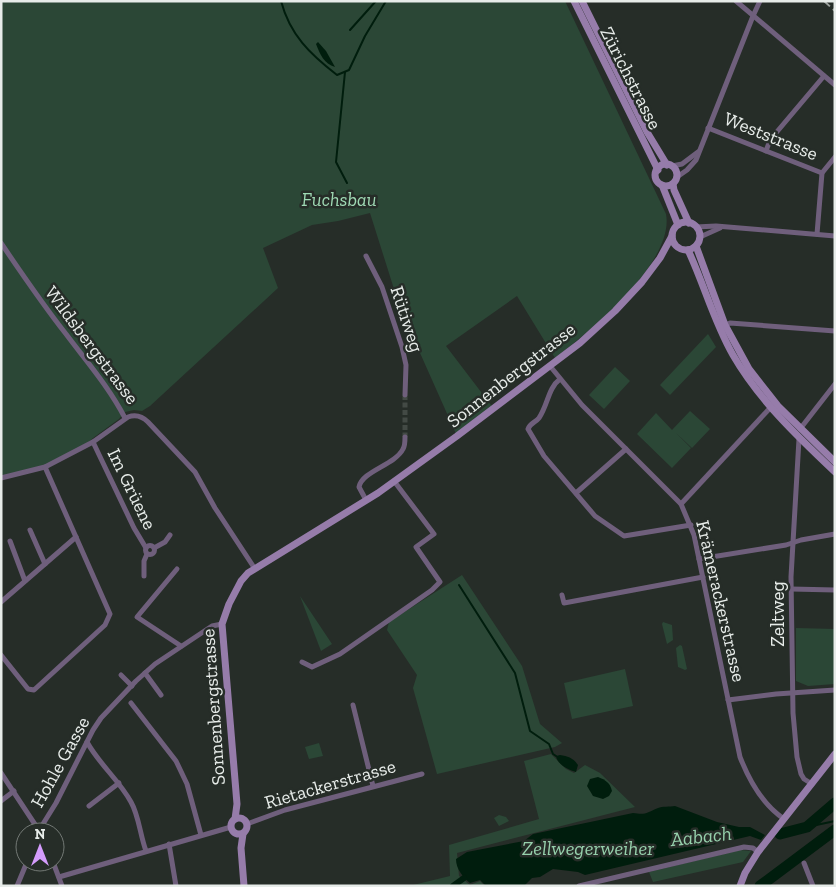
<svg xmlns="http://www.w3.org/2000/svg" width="836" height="887" viewBox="0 0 836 887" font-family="'Zilla Slab',serif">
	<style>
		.green { fill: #2b4736 }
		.water { fill: #001d0d }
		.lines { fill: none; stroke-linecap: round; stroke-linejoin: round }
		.stream { stroke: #001d0d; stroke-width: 2 }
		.canal { stroke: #001d0d; stroke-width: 6 }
		.river { stroke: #001d0d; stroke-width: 11 }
		.street-tunnel { stroke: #434a45; stroke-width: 5; stroke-dasharray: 5 2.5; stroke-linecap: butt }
		.street { stroke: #6f5f7c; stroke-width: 5 }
		.secondary { stroke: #967caa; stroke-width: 7 }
		.rail { stroke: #9ba19d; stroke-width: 2; stroke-dasharray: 8 4; stroke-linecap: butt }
		.labels { text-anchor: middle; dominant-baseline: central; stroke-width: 5; stroke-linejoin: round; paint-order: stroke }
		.street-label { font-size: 19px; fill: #e7ece9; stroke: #262d28 }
		.park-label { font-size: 19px; font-style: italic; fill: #9fd9b4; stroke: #262d28 }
		.water-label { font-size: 20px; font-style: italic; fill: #96d0ac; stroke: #262d28 }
	</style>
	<rect width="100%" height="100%" fill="#262d28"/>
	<g class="green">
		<path d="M1 1H565L666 214C675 262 590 331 555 358L517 296 446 346 494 409 457 436 400 308 370 213 338 221 312 225 263 248 278 288 150 406 142 411 134 410 125 412 119 419 93 438 80 450 45 467 1 478Z"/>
		<polygon points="708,334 716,347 670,395 660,385"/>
		<polygon points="615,367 630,381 604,409 589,395"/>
		<polygon points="690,411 710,429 692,448 676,433 691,448 672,468 637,434 656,413 672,430"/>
		<polygon points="462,575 522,666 540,724 562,743 555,747 437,774 413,688 417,675 387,630 389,622"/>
		<polygon points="300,596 332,644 321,651"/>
		<polygon points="663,622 672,625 673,640 667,644 662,624"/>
		<polygon points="796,628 835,629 835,684 808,686 796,681"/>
		<polygon points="680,645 682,646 687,669 685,670 678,667 676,648"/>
		<polygon points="625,669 633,706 572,719 564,683"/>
		<polygon points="319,743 323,756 309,759 305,747"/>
		<polygon points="551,754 566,769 574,773 585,765 600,773 635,807 457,853 459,876 470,885 480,881 485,886 409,886 450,876 449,845 539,819 524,761"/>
		<polygon points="499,815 506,817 509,821 499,826 494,818"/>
		<polygon points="740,850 751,851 743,862 653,882 649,872"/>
	</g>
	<g class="water">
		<path d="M318 42 326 51 335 67C324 64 320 54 316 44Z"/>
		<path d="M560 755C568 756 573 758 578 765L576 772C568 770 557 764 556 756Z"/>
		<path d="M598 777C606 780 610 783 612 791L609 796 603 799 593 796 587 786 590 779Z"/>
		<path d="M675 806 717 822 739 827H750L765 835 761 840 750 836 585 875 578 872 553 869 540 877 532 878 524 886H486L480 880 470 883C463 877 456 869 456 859L467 852 524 841 533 834 633 813C646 815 646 813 658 808 662 806 670 807 675 806Z"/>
	</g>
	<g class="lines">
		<g class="stream">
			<path d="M281 1C290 35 310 54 337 75L349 70 365 36 386 1"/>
			<polyline points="350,30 376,1"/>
			<polyline points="345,72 336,162 347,183"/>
			<polyline points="459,585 515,673 530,731 549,744 553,754 556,756"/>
			<polyline points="807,827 835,821"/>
		</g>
		<polyline class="canal" points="453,886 464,878"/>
		<g class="river">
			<polyline points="780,834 807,827 835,803"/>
			<polyline points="760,886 835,830"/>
		</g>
		<polyline class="street-tunnel" points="405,395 405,437"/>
		<g class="street">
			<polyline points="736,1 835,85"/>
			<polyline points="708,128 822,173"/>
			<polyline points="766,151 770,140 824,76"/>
			<polyline points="672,166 682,164 698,152"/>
			<polyline points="677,177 687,170 696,160 753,16 760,1"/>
			<polyline points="696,227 716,226 835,236"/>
			<polyline points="817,234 822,173 835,157"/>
			<polyline points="700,237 720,228"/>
			<path d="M1 243C22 274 43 305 66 334 87 362 109 387 125 418"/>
			<polyline points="366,256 382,287 402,347 406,365 405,395"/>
			<polyline points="725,325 730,323 835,331"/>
			<path d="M550 366 582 405 681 504 694 535 740 757C749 780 763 805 784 819"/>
			<path d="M560 379C548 388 548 405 539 418 536 422 530 423 528 429L544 456 595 516 624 536 691 525"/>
			<polyline points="800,429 835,384"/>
			<polyline points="799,439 791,577 793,713 797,757 801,774 804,779 812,784"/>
			<polyline points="93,442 134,528 146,548"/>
			<path d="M1 478 45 467 93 442 128 417C136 414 142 416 148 422L195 472 215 508 255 569"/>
			<polyline points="576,493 626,449"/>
			<path d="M366 500 359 487C362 471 395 465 403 449 405 446 405 441 405 437"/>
			<polyline points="681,504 770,408"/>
			<polyline points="30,530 45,564"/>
			<polyline points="10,541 25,581"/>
			<circle cx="150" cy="550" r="4.5"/>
			<polyline points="154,548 165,542 170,535"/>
			<polyline points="699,559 786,545 801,540 835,534"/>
			<polyline points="177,569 137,617 181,646"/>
			<polyline points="144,576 144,561 147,554"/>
			<polyline points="791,589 835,590"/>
			<polyline points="562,595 564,603 703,577"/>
			<polyline points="1,602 76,537"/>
			<polyline points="1,655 28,689 34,690 105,625 110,614 45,467"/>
			<polyline points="302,662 312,667 340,654 432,590 440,582 416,547 434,534 394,481"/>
			<polyline points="145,673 161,695"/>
			<polyline points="121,675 132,686"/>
			<polyline points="728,700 776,694 835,690"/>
			<polyline points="131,703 176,761 187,784 201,835"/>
			<polyline points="353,705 373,786"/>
			<path d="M87 742C99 764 119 780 131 802 139 816 140 835 146 851"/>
			<polyline points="1,773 40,832"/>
			<polyline points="1,801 14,791"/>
			<polyline points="89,806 119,783"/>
			<polyline points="247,824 285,810 422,774"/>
			<polyline points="38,832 56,803 93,730 101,718 136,681 155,664 212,626 222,624"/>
			<polyline points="169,844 176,886"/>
			<polyline points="53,862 62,886"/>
			<polyline points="804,863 813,886"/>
			<polyline points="59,877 231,827"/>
			<polyline points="17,886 27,862"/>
			<polyline points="579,886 744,847 753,848 758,852"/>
		</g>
		<g class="secondary">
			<polyline points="574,1 658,170"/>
			<polyline points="582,1 647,132 667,165"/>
			<circle cx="666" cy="175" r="11"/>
			<polyline points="673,184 674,190 689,223"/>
			<polyline points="662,185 678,225"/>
			<circle cx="686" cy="236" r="14"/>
			<polyline points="696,246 725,325 749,369 778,406 835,462"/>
			<path d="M688 250C704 284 714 322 733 355 759 400 797 436 835 472"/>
			<circle cx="239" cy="826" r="8"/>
			<polyline points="235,819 237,804 222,624 229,604 241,581 248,573 378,493 457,436 580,343 615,311 642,282 660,258 672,236"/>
			<polyline points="243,834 241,848 244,886"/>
			<polyline points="740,886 745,873 758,852 835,754"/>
		</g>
		<polyline class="rail" points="824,1 835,11"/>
	</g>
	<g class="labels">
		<g class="street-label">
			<text transform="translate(631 78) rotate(63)">Zürichstrasse</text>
			<text transform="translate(771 136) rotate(22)">Weststrasse</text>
			<text transform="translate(407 319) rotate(72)">Rütiweg</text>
			<text transform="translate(92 345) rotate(53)">Wildsbergstrasse</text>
			<text transform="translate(511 375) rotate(-38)">Sonnenbergstrasse</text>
			<text transform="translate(132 489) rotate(64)">Im Grüene</text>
			<text transform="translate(721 601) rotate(77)">Krämerackerstrasse</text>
			<text transform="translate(777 614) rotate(-90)">Zeltweg</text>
			<text transform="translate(213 707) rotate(-94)">Sonnenbergstrasse</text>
			<text transform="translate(60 762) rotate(-61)">Hohle Gasse</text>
			<text transform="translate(330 784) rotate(-16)">Rietackerstrasse</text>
		</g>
		<g class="park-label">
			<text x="339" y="199">Fuchsbau</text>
		</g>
		<g class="water-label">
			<text transform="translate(701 836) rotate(-6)">Aabach</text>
			<text x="588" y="848">Zellwegerweiher</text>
		</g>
	</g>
	<rect width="836" height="887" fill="none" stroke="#e7ece9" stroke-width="5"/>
	<g transform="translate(40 847)"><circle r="24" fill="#262d28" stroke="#737975"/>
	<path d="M0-4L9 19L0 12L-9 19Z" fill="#d49cfc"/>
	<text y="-8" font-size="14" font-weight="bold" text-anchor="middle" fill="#e7ece9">N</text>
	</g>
</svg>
